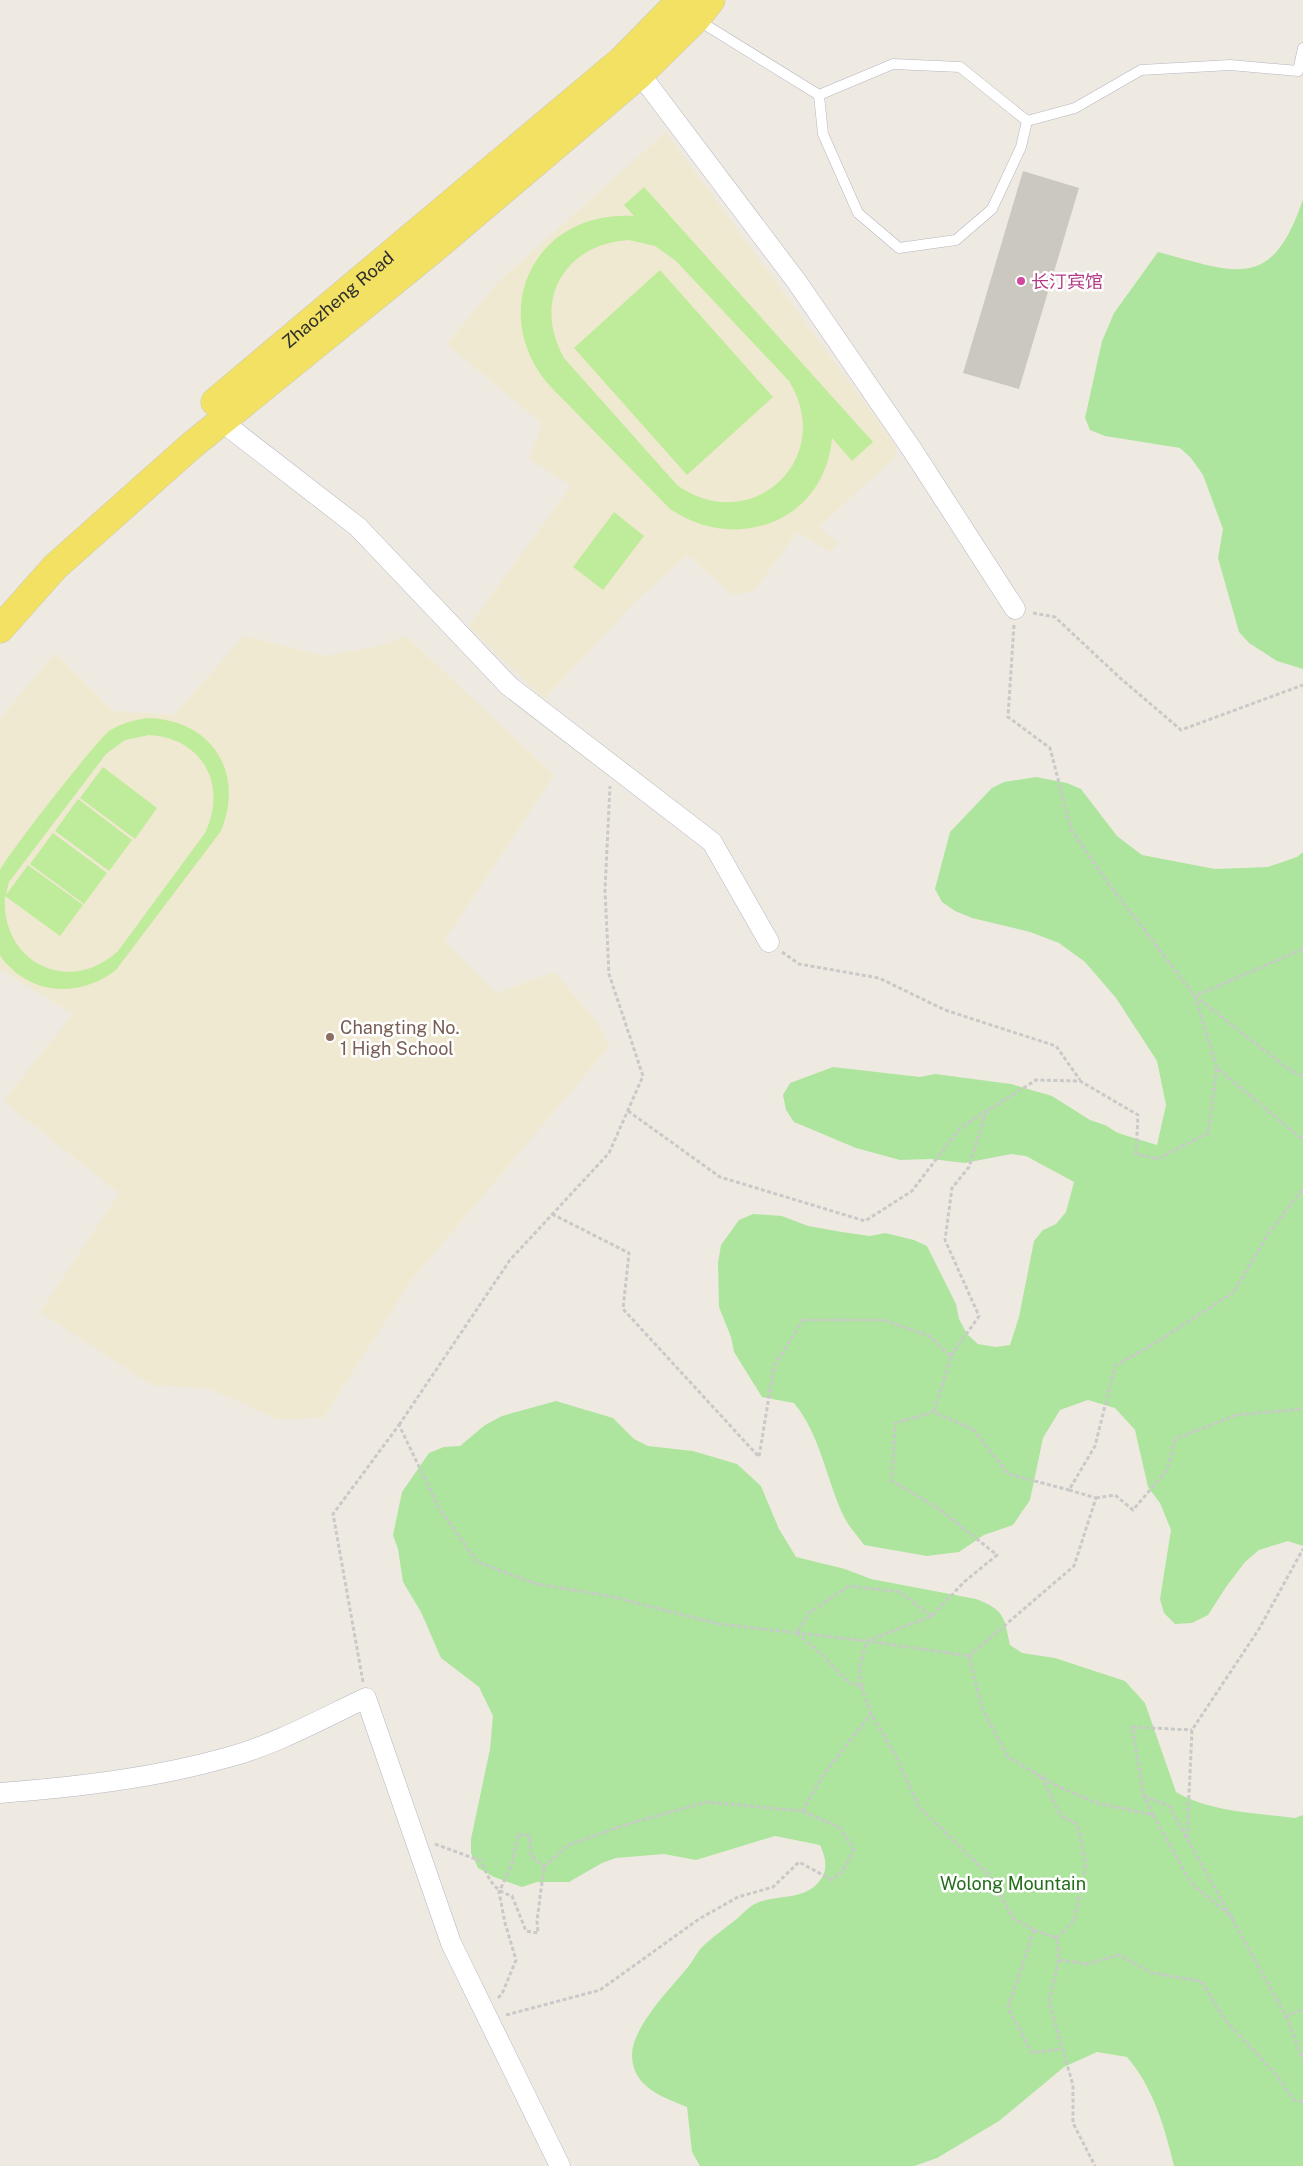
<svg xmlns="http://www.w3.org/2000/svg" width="1303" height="2166" viewBox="0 0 1303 2166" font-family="'Public Sans','Noto Sans SC',sans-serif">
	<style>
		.education { fill: #f0e9d1 }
		.green { fill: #ade59e }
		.pitch { fill: #bfec9a; fill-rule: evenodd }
		.building { fill: #cbc8bf }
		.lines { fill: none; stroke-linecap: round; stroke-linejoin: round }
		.lane-casing { stroke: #b4b5c1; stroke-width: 11 }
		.street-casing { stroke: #b4b5c1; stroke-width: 21 }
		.primary-casing { stroke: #c9c9c9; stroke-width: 29 }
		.path { stroke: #c9c9c9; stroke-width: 3; stroke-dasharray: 4 2.5; stroke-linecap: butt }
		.lane { stroke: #fff; stroke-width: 10 }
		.street { stroke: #fff; stroke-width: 20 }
		.primary { stroke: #f2e163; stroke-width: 28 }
		.hotel-dot { fill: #d1479c; stroke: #fff; stroke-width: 2 }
		.education-dot { fill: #8d6e63; stroke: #fff; stroke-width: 2 }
		.labels { text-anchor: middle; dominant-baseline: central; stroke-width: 5; stroke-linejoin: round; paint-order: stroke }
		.hotel-label { font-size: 18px; fill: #b23c85; stroke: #fff; text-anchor: start }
		.street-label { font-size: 18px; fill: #2e2e2e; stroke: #fff }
		.education-label { font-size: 18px; fill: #785e54; stroke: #fff; text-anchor: start }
		.park-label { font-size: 18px; fill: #226d1b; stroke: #fff }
	</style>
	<rect width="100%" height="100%" fill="#efeae1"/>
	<g class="education">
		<polygon points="666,132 896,446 895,457 819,527 838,543 830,552 797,532 754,591 733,595 687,555 637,600 544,699 469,626 571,486 529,459 542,424 447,344 497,283"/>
		<polygon points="244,636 325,656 380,646 406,636 554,775 444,941 496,993 555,972 600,1026 609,1047 413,1278 323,1418 278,1419 210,1389 151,1385 40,1312 119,1193 3,1101 73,1014 0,969 0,719 55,653 113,711 174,715"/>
	</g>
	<g class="green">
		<path d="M1303 199V669L1277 661 1249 643 1239 632 1218 558 1223 529 1203 475 1191 458 1180 448 1105 436 1090 430 1085 418 1102 341 1114 313 1158 252C1237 273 1272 292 1303 199Z"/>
		<path d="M1036 777 1067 783 1081 789 1117 836 1142 855 1215 869 1268 867 1297 857 1303 852V1546L1288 1541 1259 1550 1245 1562 1226 1587 1208 1615 1192 1623 1175 1624 1164 1613 1160 1599 1171 1530 1160 1503 1148 1487 1135 1430 1115 1408 1088 1400 1060 1410 1043 1438 1030 1500 1013 1525 984 1535 959 1552 927 1556 864 1545C858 1536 849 1527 844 1517 826 1479 821 1436 794 1403L762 1397 734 1352 731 1337 719 1307 718 1263 721 1245 739 1220 753 1214 782 1216 808 1226 842 1232 870 1236 885 1233 914 1240 927 1246 956 1304 959 1319 967 1334 978 1344 995 1347 1010 1345 1019 1317 1034 1241 1043 1230 1056 1224 1066 1212 1074 1182 1026 1156 1011 1154 965 1163 931 1159 900 1160 856 1148 794 1122 786 1110 783 1095 790 1083 833 1067 920 1077 935 1074 1011 1084 1052 1096 1090 1120 1105 1125 1118 1133 1157 1145 1166 1105 1157 1061 1116 998 1085 962 1059 943 1030 932 972 918 955 911 942 902 935 889 950 832 992 788 1004 782Z"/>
		<path d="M556 1401 613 1418 634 1439 648 1446 693 1451 737 1464 761 1486 779 1529 796 1557 845 1569 871 1579 976 1599C1005 1610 1004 1617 1010 1645L1022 1653 1055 1658 1125 1681 1145 1703 1176 1792C1210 1812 1256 1813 1295 1818L1303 1815V2166H1174C1165 2128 1153 2087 1127 2057L1097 2052 1064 2067 999 2121 937 2158 914 2166H700L692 2152 687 2107C663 2097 633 2088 632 2056 631 2028 671 1988 688 1967 693 1961 696 1954 701 1948 712 1937 727 1927 739 1917 744 1912 751 1905 757 1903 776 1895 798 1900 815 1886 829 1873 827 1860 820 1845L775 1836 696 1860 664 1854 616 1858 602 1863 569 1882H537L522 1887 494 1877 478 1868 471 1853V1839L490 1749 493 1716 479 1687 441 1658 421 1612 403 1582 398 1549 393 1535 402 1492 429 1453 444 1447 460 1446 485 1425 502 1416Z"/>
	</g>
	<g class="pitch">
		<path d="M644 187 873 442 852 461 832 438C825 522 736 554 670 509L550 386C485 312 535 209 634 216L624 205ZM629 240 655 246 676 261 789 381C837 459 751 538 677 485L564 358C532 301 564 244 629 240Z"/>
		<polygon points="660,270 773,397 687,475 574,348"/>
		<polygon points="614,512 644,536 603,590 573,567"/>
		<path d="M148 718C212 720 245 772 221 831L116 970C86 993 46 997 15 972 10 967 3 961 0 955 0 948 0 880 0 871 2 861 98 739 109 731 121 723 134 720 148 718ZM149 735C202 738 228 784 205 833L118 951C70 996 0 963 5 896L60 936 83 905 28 865 6 895 9 882 106 754 125 740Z"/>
		<polygon points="103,767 157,808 135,839 80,798"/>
		<polygon points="78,799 132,840 109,871 55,831"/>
		<polygon points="53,833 107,873 84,904 30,864"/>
	</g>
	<polygon class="building" points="1023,171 1079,188 1019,389 963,373"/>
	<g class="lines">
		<defs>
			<g id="lane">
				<polyline points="696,19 819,95 823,134 858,213 899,248 956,240 992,209 1021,147 1027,121 960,67 893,64 819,95"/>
				<polyline points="1027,121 1075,108 1141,70 1230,65 1298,71 1303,48"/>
			</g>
			<g id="street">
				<polyline points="640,74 797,282 911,448 1015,609"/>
				<polyline points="221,421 358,527 509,686 712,842 769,942"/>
				<path d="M0 1793C77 1787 155 1778 229 1757 277 1744 321 1719 366 1698L451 1943 560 2166"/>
			</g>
			<g id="primary">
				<path id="s1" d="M215 402 622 60 681 0"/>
				<polyline points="0,629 55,567 191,446 430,252 640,74 696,19 711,0"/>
			</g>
		</defs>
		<use href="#lane" class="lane-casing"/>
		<use href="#street" class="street-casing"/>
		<use href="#primary" class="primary-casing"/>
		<g class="path">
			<polyline points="1033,613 1055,617 1119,677 1181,730 1303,685"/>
			<polyline points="1014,625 1008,717 1050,748 1071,829 1108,883 1195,996 1291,1071 1303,1076"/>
			<polyline points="1303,949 1195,996 1217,1068 1303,1140"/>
			<polyline points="782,952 799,964 879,978 945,1010 1056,1046 1080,1080"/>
			<polyline points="628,1111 720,1177 865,1221 912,1191 960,1128 1036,1080 1080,1081 1138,1115 1136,1154 1158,1159 1208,1133 1217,1068"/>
			<polyline points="552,1214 629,1253 623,1309 759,1457 774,1366 803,1320 884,1320 929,1336 951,1356 934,1412"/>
			<polyline points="951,1356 979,1316 945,1240 952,1188 969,1167 986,1112"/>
			<polyline points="399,1425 510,1260 609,1153 643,1076 609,974 605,890 610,786"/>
			<polyline points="1096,1498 1115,1495 1133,1510 1167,1470 1175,1439 1236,1415 1303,1409"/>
			<polyline points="931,1616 900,1592 849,1586 809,1613 797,1633 820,1653 848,1682 861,1686 871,1714 896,1756 919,1807 990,1876 1013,1918 1034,1930 1057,1938"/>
			<polyline points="969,1656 1074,1566 1096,1498 1069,1490 1095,1446 1115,1366 1160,1340 1234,1292 1268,1234 1303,1189"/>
			<polyline points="363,1682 333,1514 399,1425 439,1508 477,1562 537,1584 609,1596 719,1624 867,1641 969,1656 982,1708 1008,1757 1055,1785 1097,1803 1153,1815 1191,1883 1233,1918"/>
			<polyline points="861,1686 860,1665 867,1641 932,1616 964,1582 997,1555 938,1508 892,1481 895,1423 934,1412 974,1430 1008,1474 1069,1490"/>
			<polyline points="1041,1776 1061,1816 1077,1824 1086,1864 1074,1921 1057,1938 1059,1960 1049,2002 1073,2085 1073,2123 1095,2166"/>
			<polyline points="1144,1796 1169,1806 1286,2016 1303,2009"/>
			<polyline points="1153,1815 1144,1796 1132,1727 1192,1730"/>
			<polyline points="1187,1838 1192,1730 1259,1629 1303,1549"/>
			<path d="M435 1844 481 1861C489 1878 492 1890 512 1896L526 1931 538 1933 537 1921 544 1867 568 1845 631 1823 707 1802 802 1811 824 1774 871 1714"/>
			<polyline points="1034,1930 1008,2008 1032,2053 1061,2049"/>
			<polyline points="1059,1960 1088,1964 1119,1955 1152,1973 1201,1981 1225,2020 1274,2072 1294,2100 1303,2102"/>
			<polyline points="498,1998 502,1994 516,1960 505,1923 499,1892 512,1864 518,1834 530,1836 531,1856 544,1867"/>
			<polyline points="506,2015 600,1990 699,1919 738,1897 773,1887 799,1862 832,1880 843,1871 854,1849 839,1827 802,1811"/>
			<polyline points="1286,2016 1303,2060"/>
		</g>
		<use href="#lane" class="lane"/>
		<use href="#street" class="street"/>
		<use href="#primary" class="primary"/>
	</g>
	<circle class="hotel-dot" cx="1021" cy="281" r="5"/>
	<circle class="education-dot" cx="330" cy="1037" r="5"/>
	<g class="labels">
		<g class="hotel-label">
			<text x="1031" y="281">长汀宾馆</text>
		</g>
		<g class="street-label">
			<text stroke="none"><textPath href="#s1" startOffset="160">Zhaozheng Road</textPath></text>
		</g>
		<g class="education-label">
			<text x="340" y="1027">Changting No.<tspan x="340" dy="21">1 High School</tspan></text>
		</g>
		<g class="park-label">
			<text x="1013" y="1883">Wolong Mountain</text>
		</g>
	</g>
</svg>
